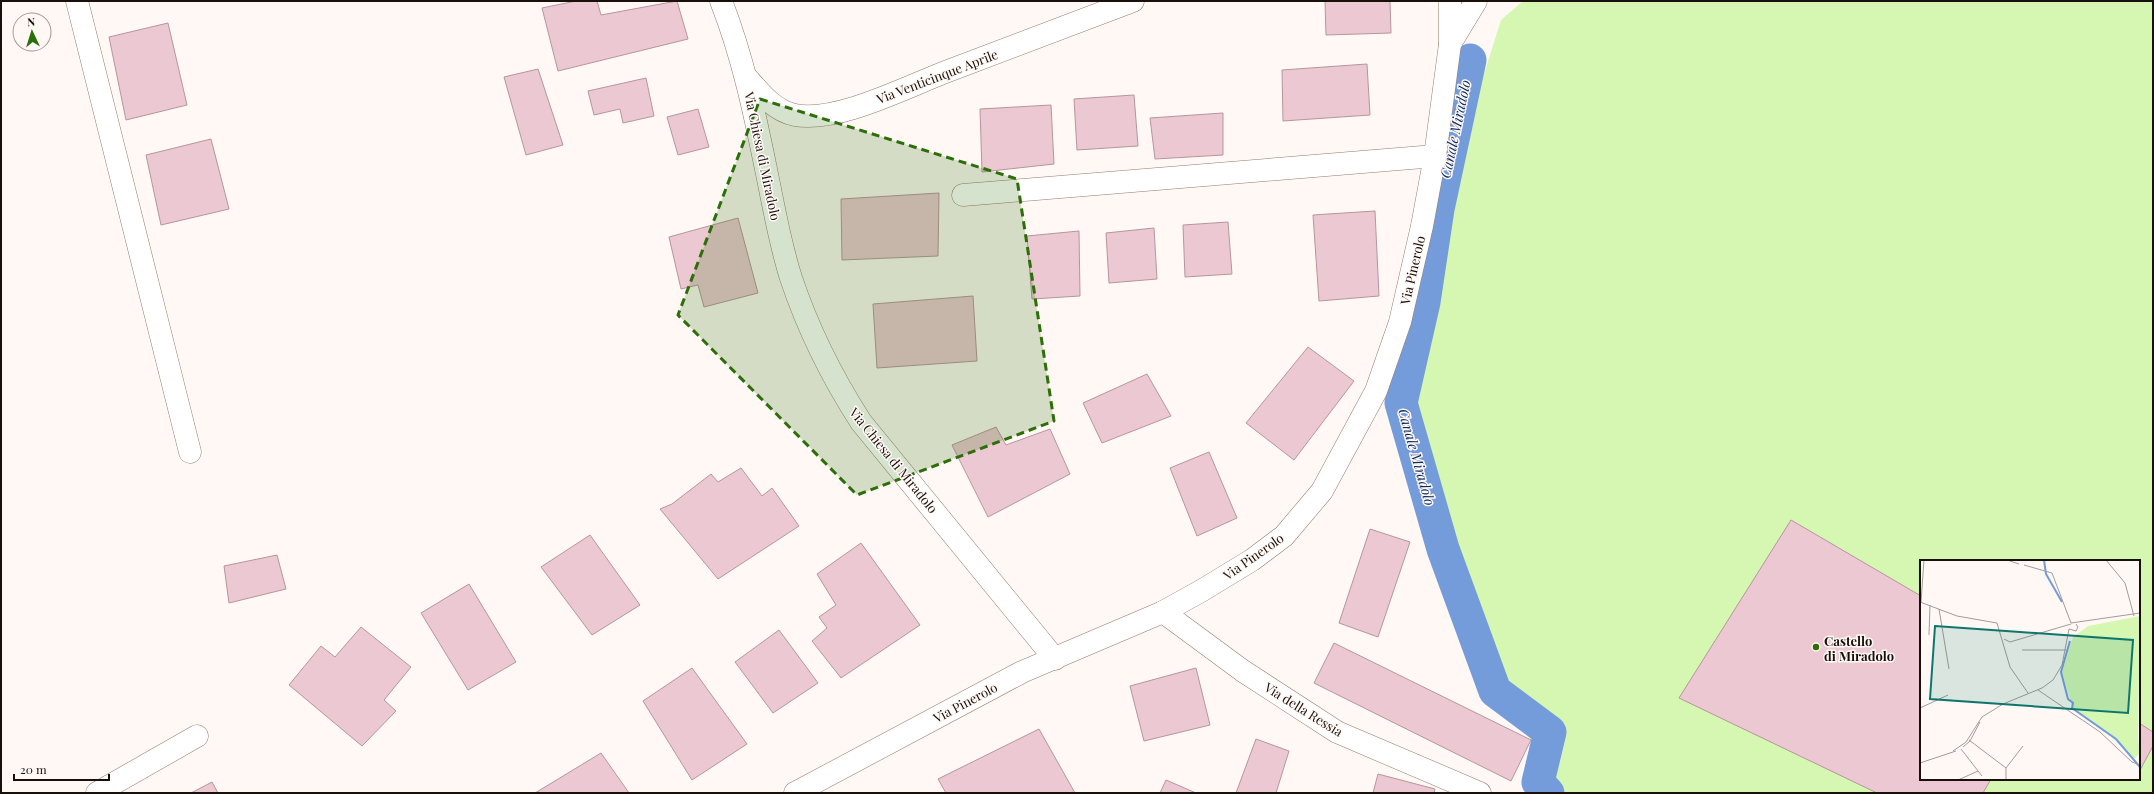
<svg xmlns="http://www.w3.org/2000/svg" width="2154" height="794" viewBox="0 0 2154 794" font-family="'Playfair Display',serif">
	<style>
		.green { fill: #d6f7b2; fill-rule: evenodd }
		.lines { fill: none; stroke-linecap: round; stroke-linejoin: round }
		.canal { stroke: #759cda; stroke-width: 33 }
		.building { fill: #ebc8d2; stroke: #b6959e }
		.street-casing { stroke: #987b6d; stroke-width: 23 }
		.secondary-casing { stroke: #987b6d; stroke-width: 23 }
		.street { stroke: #fff; stroke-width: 22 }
		.secondary { stroke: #fff; stroke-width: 22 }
		.marked { fill: #2c6e07; fill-opacity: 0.2; stroke: #2c6e07; stroke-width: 3; stroke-dasharray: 8 5; stroke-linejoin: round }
		.poi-dot { fill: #2c6e07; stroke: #fff8f5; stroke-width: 1.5 }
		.labels { text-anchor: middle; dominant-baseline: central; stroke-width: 3; stroke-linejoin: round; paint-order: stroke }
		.street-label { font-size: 13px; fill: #1a100b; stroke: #fff8f5 }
		.poi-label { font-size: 13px; font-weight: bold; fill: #1a100b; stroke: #fff8f5; text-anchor: start }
		.water-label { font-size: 14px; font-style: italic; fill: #072b62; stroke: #fff8f5 }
		.inset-river { fill: none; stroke: #759cda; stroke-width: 2 }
		.inset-road { fill: none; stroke: #a39b97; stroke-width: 1 }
		.view { fill: #0f766e; fill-opacity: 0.15; stroke: #0f766e; stroke-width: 2 }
		.inset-edge { fill: none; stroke: #1a100b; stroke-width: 2 }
	</style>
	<rect width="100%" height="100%" fill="#fff8f5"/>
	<path class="green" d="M1523 1H2153V793H1561L1552 788 1490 651 1440 510 1409 400 1442 243 1471 115 1501 20ZM1921 561H2139V779H1921Z"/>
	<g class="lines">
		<polyline class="canal" points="1470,60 1438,209 1424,302 1401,403 1443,549 1495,691 1550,732 1538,782 1548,793"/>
	</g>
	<g class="building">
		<polygon points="576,1 597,1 601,15 677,1 688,39 558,71 542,8"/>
		<polygon points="1325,1 1390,1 1391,33 1326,35"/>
		<polygon points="168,23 187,105 126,120 109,37"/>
		<polygon points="1367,64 1370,115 1283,121 1282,70"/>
		<polygon points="538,69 563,145 526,155 504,77"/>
		<polygon points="646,78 654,116 623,123 620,109 594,115 588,91"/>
		<polygon points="1134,95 1138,146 1077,150 1074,99"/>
		<polygon points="1051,105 1054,164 982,172 980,109"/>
		<polygon points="698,109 709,147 678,155 667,117"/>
		<polygon points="1223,113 1223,155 1155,159 1150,118"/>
		<polygon points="211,139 229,209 161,225 146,155"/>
		<polygon points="939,193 938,256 842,260 841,199"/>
		<polygon points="1375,211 1379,296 1319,301 1313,215"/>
		<polygon points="738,218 758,293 704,307 698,285 681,289 669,237"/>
		<polygon points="1228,222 1232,274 1185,277 1183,225"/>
		<polygon points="1154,228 1157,279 1109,283 1106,233"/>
		<polygon points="1079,231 1080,296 1032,299 1027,236"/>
		<polygon points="973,296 977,361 877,368 873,304"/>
		<polygon points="1308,347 1354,381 1294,460 1246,423"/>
		<polygon points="1147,374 1171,416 1102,443 1083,403"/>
		<polygon points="996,427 1006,445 1050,429 1070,474 988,517 952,445"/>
		<polygon points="1209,452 1237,518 1197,536 1170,468"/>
		<polygon points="741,468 762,496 772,488 799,526 718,579 660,509 672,504 711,474 718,482"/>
		<polygon points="1791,520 1921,596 1921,779 1991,779 1983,793 1877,793 1679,698"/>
		<polygon points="1370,529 1410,542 1378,637 1339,623"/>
		<polygon points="590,535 640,605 592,635 541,567"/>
		<polygon points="861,543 920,625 841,678 812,641 827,628 819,617 836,605 817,574"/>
		<polygon points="277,555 286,589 229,603 224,566"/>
		<polygon points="469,584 516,662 468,690 421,613"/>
		<polygon points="361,627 411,667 384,700 396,711 362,746 289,685 321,646 335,657"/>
		<polygon points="779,630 818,683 773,713 735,662"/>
		<polygon points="1334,643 1531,740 1511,781 1314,683"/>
		<polygon points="692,668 747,744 692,780 643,701"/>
		<polygon points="1196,668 1210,725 1144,741 1130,686"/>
		<polygon points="2139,723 2153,732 2153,746 2139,772"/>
		<polygon points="1039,729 1075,793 946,793 938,779"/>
		<polygon points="1256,739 1289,751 1276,793 1236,793"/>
		<polygon points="601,753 629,793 535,793"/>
		<polygon points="1378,774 1435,789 1434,793 1373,793"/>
		<polygon points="1166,780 1196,793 1160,793"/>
		<polygon points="212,782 218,793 191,793"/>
	</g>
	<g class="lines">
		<defs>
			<g id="street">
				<polyline points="77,1 190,452"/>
				<path d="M721 1C743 57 755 115 767 174 774 208 780 244 791 278 808 329 832 377 861 422L1055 659"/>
				<path d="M748 79C761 94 775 111 795 115 838 123 908 86 948 71 1010 47 1072 24 1133 1"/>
				<polyline points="963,195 1435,156"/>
				<polyline points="1163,612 1243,671 1337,732 1480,793"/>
				<polyline points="97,793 197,736"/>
			</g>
			<g id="secondary">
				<polyline points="1450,44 1476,1"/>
				<polyline points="795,793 1022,672 1163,612 1201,591 1252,560 1284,536 1322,491 1376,391 1400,322 1422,226 1435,156 1450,44 1450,1"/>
			</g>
		</defs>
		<use href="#street" class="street-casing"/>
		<use href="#secondary" class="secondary-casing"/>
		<use href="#street" class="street"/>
		<use href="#secondary" class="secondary"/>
	</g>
	<path class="marked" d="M760 99 1017 179 1054 421 857 495 678 315Z"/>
	<circle class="poi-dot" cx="1816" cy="647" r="4"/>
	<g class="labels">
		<g class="street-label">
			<text transform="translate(937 76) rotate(-21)">Via Venticinque Aprile</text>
			<text transform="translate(763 156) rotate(78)">Via Chiesa di Miradolo</text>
			<text transform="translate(1412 270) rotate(-77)">Via Pinerolo</text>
			<text transform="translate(894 460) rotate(51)">Via Chiesa di Miradolo</text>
			<text transform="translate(1253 556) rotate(-35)">Via Pinerolo</text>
			<text transform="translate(965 702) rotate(-28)">Via Pinerolo</text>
			<text transform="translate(1304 709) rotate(32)">Via della Ressia</text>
		</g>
		<g class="poi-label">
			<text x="1824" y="640">Castello<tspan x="1824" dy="15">di Miradolo</tspan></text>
		</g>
		<g class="water-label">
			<text transform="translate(1455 129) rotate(-78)">Canale Miradolo</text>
			<text transform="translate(1417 457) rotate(74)">Canale Miradolo</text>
		</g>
	</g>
	<g transform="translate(1920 560)">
		<rect width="220" height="220" fill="#fff8f5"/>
		<path d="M220 56 218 180 220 193 214 199 193 178 153 149 142 112 153 77 168 66Z" fill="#d6f7b2"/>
		<path class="inset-river" d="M124 0 126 14 142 42M150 81 141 112 148 139 153 143 152 148 196 179 220 207"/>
		<path class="inset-road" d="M87 0 99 4M186 0 205 23 214 56M104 5 132 13 151 63M0 42 37 56 77 63 90 107 108 133M1 42 4 0M19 49 29 109M151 63 220 53M149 69 156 71 158 67 156 64M9 75 10 45M84 79 90 82 151 64M102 90H146M118 130 180 172 212 202 220 205M0 148 28 135M49 180 86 208V220M43 187 50 181 60 162M41 189 62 216M33 191 46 182 62 157 83 144 122 128 133 120 142 105 149 69M0 203 36 191M86 208 103 186M38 220 58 211"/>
		<path class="view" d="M15 66 213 80 208 153 10 139Z"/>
		<rect width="220" height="220" class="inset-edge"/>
	</g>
	<rect width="2154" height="794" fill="none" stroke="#1a100b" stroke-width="4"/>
	<g transform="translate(32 32) rotate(356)"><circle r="19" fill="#fff8f5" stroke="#a39b97"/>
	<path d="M0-3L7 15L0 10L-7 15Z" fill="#2c6e07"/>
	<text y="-6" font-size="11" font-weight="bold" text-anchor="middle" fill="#1a100b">N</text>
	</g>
	<path d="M14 774v6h95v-6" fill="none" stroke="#1a100b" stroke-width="2"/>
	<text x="20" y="774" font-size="12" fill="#1a100b" stroke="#fff8f5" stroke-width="3" paint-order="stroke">20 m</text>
</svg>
